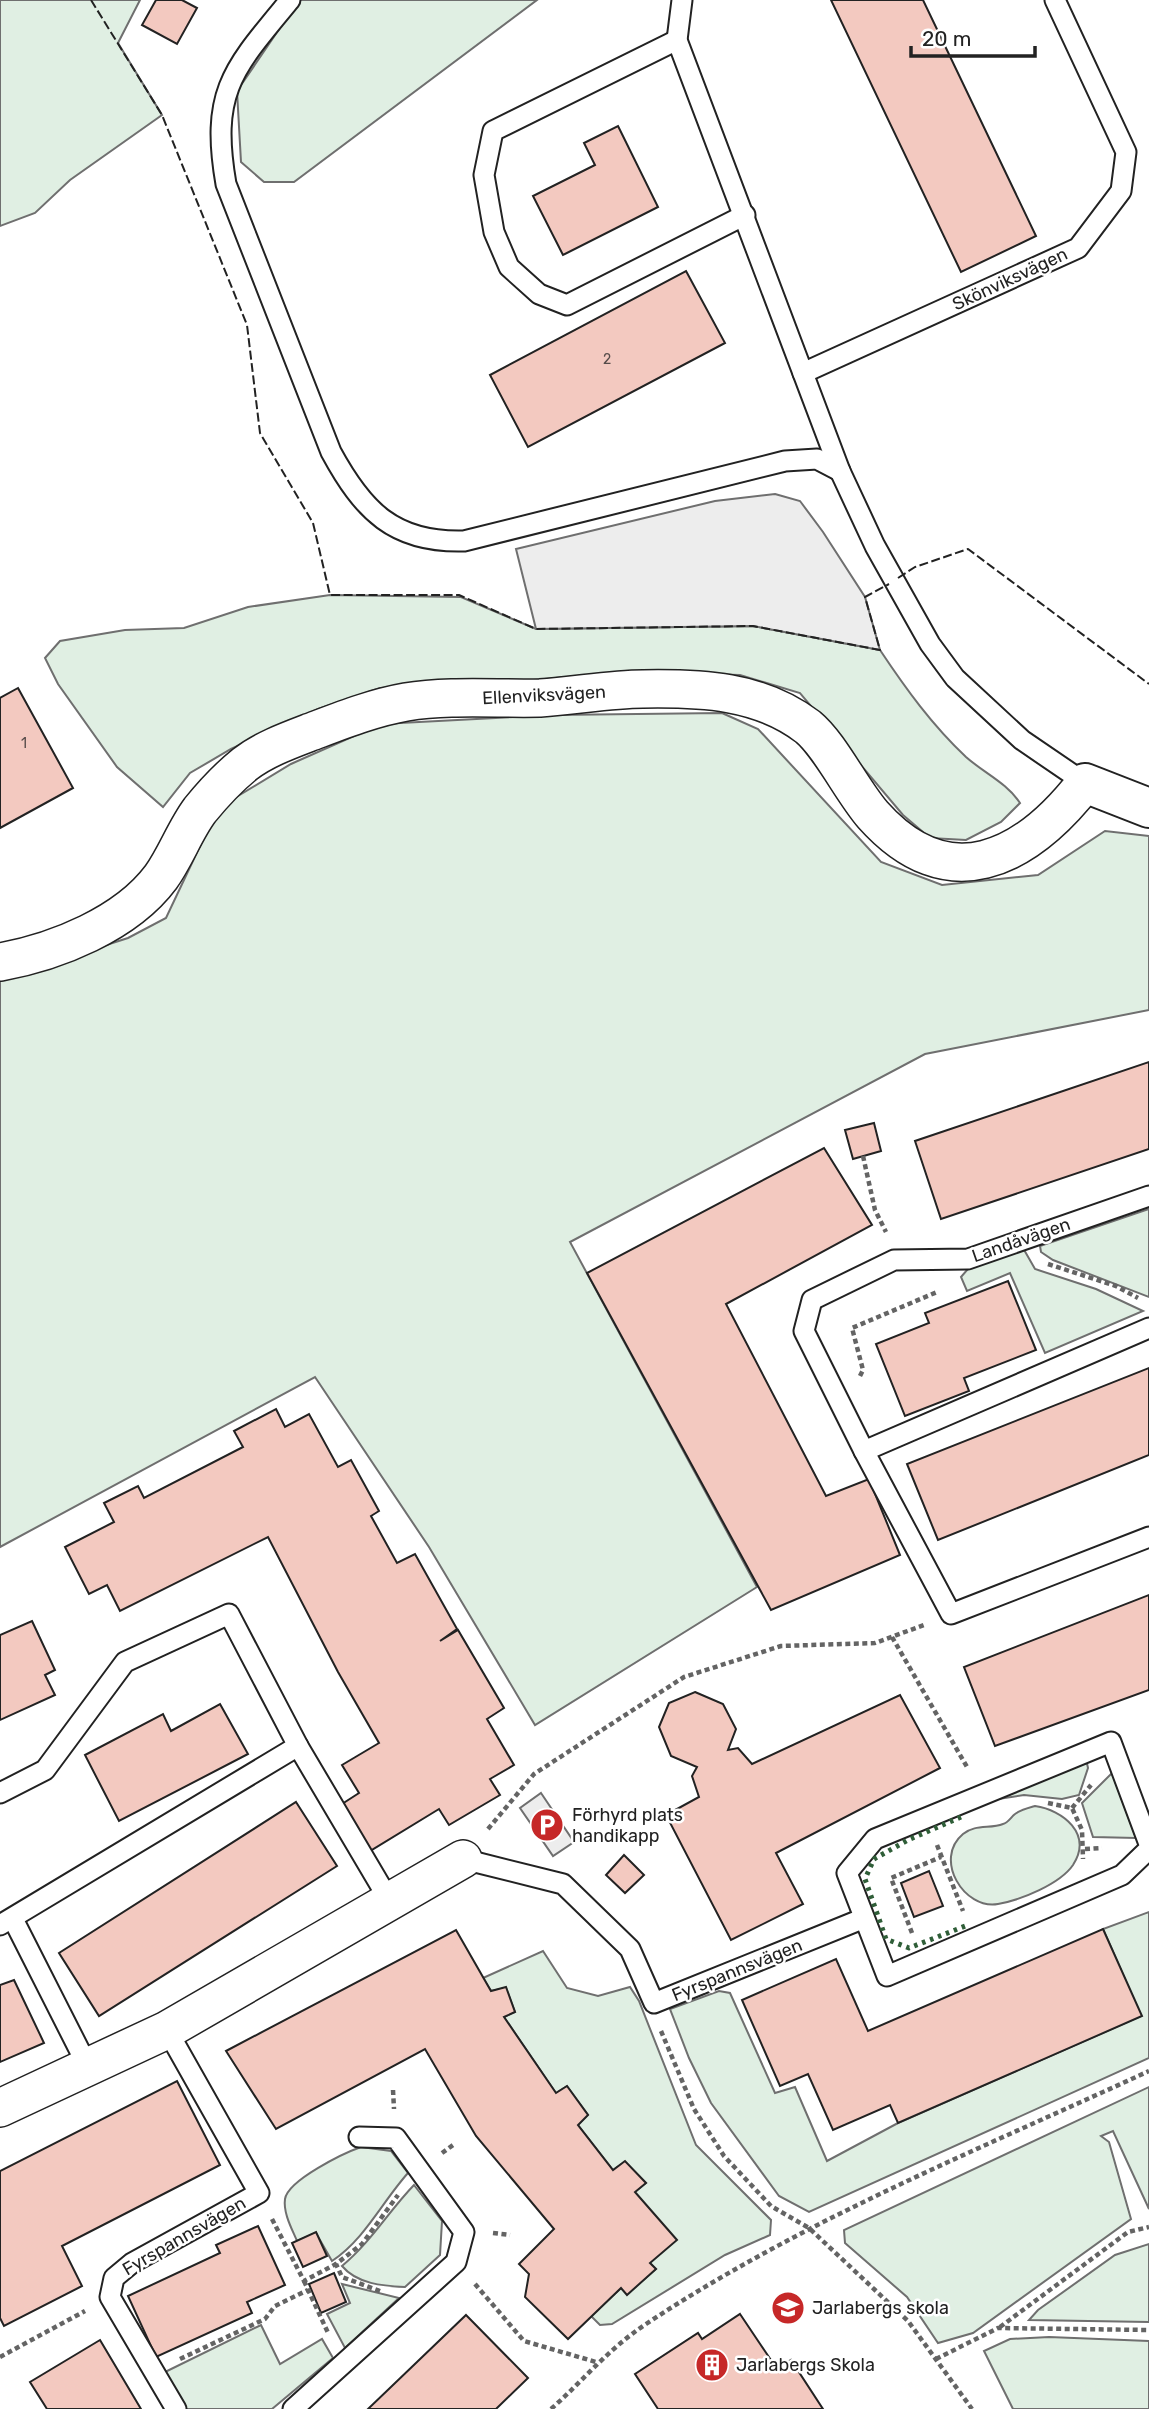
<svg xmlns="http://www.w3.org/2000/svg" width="1149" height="2409" viewBox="0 0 1149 2409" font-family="Rubik,sans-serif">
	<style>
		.green { fill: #e0efe3; stroke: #6f6f6f; stroke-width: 2 }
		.parking { fill: #ededed; stroke: #6f6f6f; stroke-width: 2 }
		.building { fill: #f3c9c0; stroke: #222; stroke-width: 2 }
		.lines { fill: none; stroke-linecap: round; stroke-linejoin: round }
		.service-casing { stroke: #222; stroke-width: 23 }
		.minor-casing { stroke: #222; stroke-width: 40 }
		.tertiary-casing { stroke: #222; stroke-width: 42 }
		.path { stroke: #646464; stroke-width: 4.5; stroke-dasharray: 5 3.5; stroke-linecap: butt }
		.service { stroke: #fff; stroke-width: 19 }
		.minor { stroke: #fff; stroke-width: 37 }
		.tertiary { stroke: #fff; stroke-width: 38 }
		.hedge { stroke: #2f5e38; stroke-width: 5; stroke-dasharray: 3.5 5; stroke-linecap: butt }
		.fence { stroke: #222; stroke-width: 2; stroke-dasharray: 9 3.5; stroke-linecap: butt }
		.labels { text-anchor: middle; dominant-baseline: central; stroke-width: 5; stroke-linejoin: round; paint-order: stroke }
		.number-label { font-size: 14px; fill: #564c4a }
		.street-label { font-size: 18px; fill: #222; stroke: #fff }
		.poi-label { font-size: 18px; fill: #222; stroke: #fff; text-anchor: start }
	</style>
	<rect width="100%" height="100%" fill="#fff"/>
	<g class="green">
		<polygon points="0,0 140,0 118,43 162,115 70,180 35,213 0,226"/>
		<polygon points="299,0 537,0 294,182 264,182 241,162 237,91"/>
		<path d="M330 595 461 597 536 629 753 626 880 650C906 689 932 725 966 757 984 773 1007 783 1020 803L1001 822 966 840 930 838 903 815 800 693 740 675 622 672 457 687 380 688 318 709 231 749 190 773 163 807 117 767 58 684 45 658 60 641 125 630 184 628 248 607Z"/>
		<polygon points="722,713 758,729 881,862 942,885 1038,875 1105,831 1149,836 1149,1010 925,1054 570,1242 757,1587 535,1725 429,1547 315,1377 0,1547 0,979 128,938 166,918 218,808 291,764 381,724 552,715"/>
		<polygon points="1149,1209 1149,1297 1053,1260 1041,1252 1040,1246"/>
		<polygon points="1023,1248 1035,1269 1096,1289 1143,1311 1045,1353 1010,1273 967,1291 961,1277 974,1262"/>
		<polygon points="1086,1759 1088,1768 1079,1795 1062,1799 1024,1795 998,1799 1042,1777"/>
		<polygon points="1112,1773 1136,1838 1093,1837 1082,1803"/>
		<path d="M1035 1806C1063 1810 1093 1834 1073 1865 1060 1884 1021 1900 998 1904 964 1910 933 1859 963 1834 975 1824 990 1829 1003 1824 1008 1823 1011 1817 1015 1814 1020 1810 1028 1808 1035 1806Z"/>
		<polygon points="1149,1912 1149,2058 809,2212 779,2196 711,2103 689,2058 670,2009 719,1991 730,1993 775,2093 795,2087 827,2161 898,2123 1141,2016 1103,1929"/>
		<polygon points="543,1951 567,1988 598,1996 630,1987 639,2001 696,2145 771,2220 770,2235 725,2255 612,2324 600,2325 591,2316 621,2288 627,2294 656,2269 650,2263 635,2192 646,2183 625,2162 613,2170 578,2125 588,2115 567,2086 556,2093 504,2017 515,2012 506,1988 491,1991 483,1978"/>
		<polygon points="1149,2087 1149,2209 1113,2131 1101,2136 1109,2142 1131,2219 973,2333 938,2343 907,2297 845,2243 844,2230"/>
		<path d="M361 2147 391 2151 408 2173C382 2202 365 2239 332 2261L316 2233 297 2241C292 2229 283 2213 285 2199 288 2180 344 2153 361 2147Z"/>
		<path d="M414 2185 442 2221 440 2255 405 2287C383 2286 357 2284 342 2266 371 2242 388 2212 414 2185Z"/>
		<polygon points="1149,2244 1149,2322 1029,2320 1038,2310 1115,2255"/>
		<polygon points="342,2284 399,2298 345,2348 327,2314 350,2303"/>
		<polygon points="261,2325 280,2364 322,2339 333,2358 272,2409 184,2409 163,2373"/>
		<polygon points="1049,2337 1149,2341 1149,2409 1013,2409 984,2351 1010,2339"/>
	</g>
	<g class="parking">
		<polygon points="775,494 800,501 823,532 865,597 880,650 753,626 536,629 516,549 715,501"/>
		<polygon points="541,1793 574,1842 553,1856 520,1808"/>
	</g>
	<g class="building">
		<polygon points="156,0 182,0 197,8 177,44 142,25"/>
		<polygon points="831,0 923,0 1036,236 961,272"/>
		<polygon points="618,126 658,207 563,255 533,196 595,165 584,143"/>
		<polygon points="686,271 725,343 528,447 490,375"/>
		<polygon points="18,688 73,788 0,828 0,698"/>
		<polygon points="1149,1062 1149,1149 941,1219 915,1141"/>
		<polygon points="874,1123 881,1151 853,1159 845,1130"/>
		<polygon points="824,1148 872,1225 726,1304 826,1496 869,1479 900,1555 771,1610 587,1273"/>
		<polygon points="1008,1281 1036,1350 964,1378 969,1391 905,1416 876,1344 929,1323 925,1313"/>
		<polygon points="1149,1368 1149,1455 938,1540 907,1464"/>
		<polygon points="276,1409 285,1427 309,1414 338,1467 351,1460 379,1511 371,1516 397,1563 415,1554 457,1629 440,1641 458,1630 504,1708 487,1719 514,1765 490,1779 500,1795 449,1825 439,1809 370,1851 342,1804 359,1793 342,1765 379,1743 338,1672 268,1537 120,1611 107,1585 89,1594 65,1547 114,1522 104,1503 138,1486 144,1498 243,1447 234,1431"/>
		<polygon points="1149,1595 1149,1690 995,1746 964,1667"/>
		<polygon points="32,1621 55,1670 45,1675 55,1695 0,1720 0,1635"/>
		<polygon points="695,1692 723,1704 736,1729 728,1750 738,1748 752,1764 900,1695 940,1768 776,1853 803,1904 731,1940 666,1815 699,1797 692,1776 697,1767 671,1756 659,1727 669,1703"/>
		<polygon points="220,1704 248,1754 119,1821 85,1755 163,1714 171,1731"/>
		<polygon points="296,1802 337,1866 99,2016 59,1953"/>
		<polygon points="624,1855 644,1875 625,1893 606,1875"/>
		<polygon points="929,1871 943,1906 914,1917 901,1883"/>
		<polygon points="1103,1929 1142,2016 898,2123 890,2105 833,2130 808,2074 780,2086 742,2000 836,1959 868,2031"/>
		<polygon points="456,1930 491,1991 506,1987 515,2012 504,2017 556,2093 567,2086 588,2115 578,2125 613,2170 625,2161 646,2183 635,2192 677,2240 650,2263 656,2269 627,2295 621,2288 568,2339 525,2297 529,2274 519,2264 554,2229 476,2136 425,2049 276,2129 226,2051"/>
		<polygon points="14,1980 44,2043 0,2062 0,1985"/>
		<polygon points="177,2081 220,2165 62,2246 82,2286 4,2326 0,2318 0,2171"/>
		<polygon points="258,2226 285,2285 247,2302 252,2313 156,2357 128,2296 220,2253 216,2245"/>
		<polygon points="316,2232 327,2256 303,2267 292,2243"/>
		<polygon points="334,2273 346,2302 321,2313 309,2284"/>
		<polygon points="740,2314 777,2369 791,2360 823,2409 658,2409 635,2374 698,2333 702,2339"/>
		<polygon points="466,2315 528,2378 496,2409 368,2409"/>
		<polygon points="100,2340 141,2409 47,2409 30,2382"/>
	</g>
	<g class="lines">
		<defs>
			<g id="service">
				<path d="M290 0C233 69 210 91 226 184L331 452C363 511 394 543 464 541L785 461 817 459 840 471"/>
				<polyline points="682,0 677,40 840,471 875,546 930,644 955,678 1022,740 1085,783"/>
				<polyline points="677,40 493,131 484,175 494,232 509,267 539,294 567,305 745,215"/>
				<polyline points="803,373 1078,248 1121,191 1126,152 1055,0"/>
				<polyline points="1149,1328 864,1451 951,1614 1149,1537"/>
				<polyline points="864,1451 804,1331 812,1300 894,1260 968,1259 1149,1196"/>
				<polyline points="298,1746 389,1900"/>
				<polyline points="0,1793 45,1770 125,1662 229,1614 298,1746 0,1925"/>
				<polyline points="1149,1844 1111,1742 875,1839 847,1873 887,1976 1122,1875 1149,1849"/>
				<polyline points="463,1859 563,1884 630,1949 654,2003 862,1919"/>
				<polyline points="13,1919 87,2065"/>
				<polyline points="167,2030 259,2193 132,2263 114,2278 110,2297 176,2409"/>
				<polyline points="293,2409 456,2262 464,2232 396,2138 359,2137"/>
			</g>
			<g id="minor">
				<path d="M0 962C56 952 126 924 161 877 176 856 185 830 200 810 213 794 229 777 245 764 263 750 287 741 308 733 340 721 372 708 406 702 449 695 496 699 540 698 575 696 609 689 643 689 701 688 760 690 808 727 830 745 852 791 873 815 948 899 1025 860 1085 783"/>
				<polyline points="0,2108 167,2030 463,1859"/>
			</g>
			<polyline id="tertiary" points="1085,783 1149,808"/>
		</defs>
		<use href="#service" class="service-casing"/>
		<use href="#minor" class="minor-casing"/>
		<use href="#tertiary" class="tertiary-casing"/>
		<g class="path">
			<polyline points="863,1156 875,1210 886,1232"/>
			<polyline points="1048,1264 1116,1286 1138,1298"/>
			<polyline points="860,1376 863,1370 852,1328 937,1292"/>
			<polyline points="892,1637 967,1767"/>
			<polyline points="1048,1803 1072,1808 1082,1830 1083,1859"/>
			<polyline points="1072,1808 1091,1785"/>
			<polyline points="488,1829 534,1774 684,1677 781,1646 875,1643 924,1625"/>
			<polyline points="937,1845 963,1911"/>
			<polyline points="1085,1849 1102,1848"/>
			<polyline points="912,1933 891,1878 941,1857"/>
			<polyline points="661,2031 694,2109 724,2156 771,2206 809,2228 908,2321 972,2409"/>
			<polyline points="393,2090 394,2109"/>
			<polyline points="442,2153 453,2145"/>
			<polyline points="272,2219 304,2281 336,2264"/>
			<polyline points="493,2233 510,2235"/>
			<polyline points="304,2281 329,2335"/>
			<polyline points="475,2284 524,2341 596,2362"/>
			<polyline points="380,2291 342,2277 336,2264 362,2244 398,2195"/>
			<polyline points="1000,2327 1128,2232 1149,2227"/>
			<polyline points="0,2357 85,2311"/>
			<polyline points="180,2359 265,2319 275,2306 308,2290"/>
			<polyline points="936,2359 998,2328 1149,2330"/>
			<path d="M551 2409C584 2380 607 2350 646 2324 803 2220 978 2150 1149 2071"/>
		</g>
		<use href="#service" class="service"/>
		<use href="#minor" class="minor"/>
		<use href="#tertiary" class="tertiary"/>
		<polyline class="hedge" points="961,1817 908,1840 874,1859 865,1879 886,1939 909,1948 968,1925"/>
		<g class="fence">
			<polyline points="91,0 162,115 247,325 260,433 313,523 330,595 459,595 536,629 753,626 880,650 865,597 889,584"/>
			<polyline points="898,578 915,567 968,549 1149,684"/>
		</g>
	</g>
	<defs>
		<symbol id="parking-disc" viewBox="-11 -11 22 22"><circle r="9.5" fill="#c62828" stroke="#fff"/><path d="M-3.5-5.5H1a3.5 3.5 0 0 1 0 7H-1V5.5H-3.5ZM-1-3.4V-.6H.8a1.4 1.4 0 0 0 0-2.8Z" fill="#fff"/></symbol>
		<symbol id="school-disc" viewBox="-11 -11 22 22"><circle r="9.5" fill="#c62828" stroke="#fff"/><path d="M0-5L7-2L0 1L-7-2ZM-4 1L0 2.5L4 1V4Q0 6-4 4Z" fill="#fff"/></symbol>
		<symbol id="building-disc" viewBox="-11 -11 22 22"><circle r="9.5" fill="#c62828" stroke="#fff"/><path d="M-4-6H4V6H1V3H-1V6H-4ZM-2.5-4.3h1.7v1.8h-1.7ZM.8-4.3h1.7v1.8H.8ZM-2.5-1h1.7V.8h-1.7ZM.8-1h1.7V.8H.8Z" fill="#fff"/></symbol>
	</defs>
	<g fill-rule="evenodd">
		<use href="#parking-disc" x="528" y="1806" width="38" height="38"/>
		<use href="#school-disc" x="769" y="2289" width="38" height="38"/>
		<use href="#building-disc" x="693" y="2346" width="38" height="38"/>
	</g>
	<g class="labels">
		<g class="number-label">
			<text x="607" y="359">2</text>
			<text x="24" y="743">1</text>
		</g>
		<g class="street-label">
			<text transform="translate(1010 279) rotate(-25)">Skönviksvägen</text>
			<text transform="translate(544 695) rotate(-3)">Ellenviksvägen</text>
			<text transform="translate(1021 1240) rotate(-19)">Landåvägen</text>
			<text transform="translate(737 1970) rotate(-22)">Fyrspannsvägen</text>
			<text transform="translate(184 2236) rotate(-30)">Fyrspannsvägen</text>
		</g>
		<g class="poi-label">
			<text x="572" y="1815">Förhyrd plats<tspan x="572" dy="21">handikapp</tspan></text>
			<text x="812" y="2308">Jarlabergs skola</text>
			<text x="736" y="2365">Jarlabergs Skola</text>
		</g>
	</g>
	<path d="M911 46v10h124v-10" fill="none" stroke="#222222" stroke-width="3.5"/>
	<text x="922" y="46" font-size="21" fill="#222222" stroke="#ffffff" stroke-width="5" paint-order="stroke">20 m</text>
</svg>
